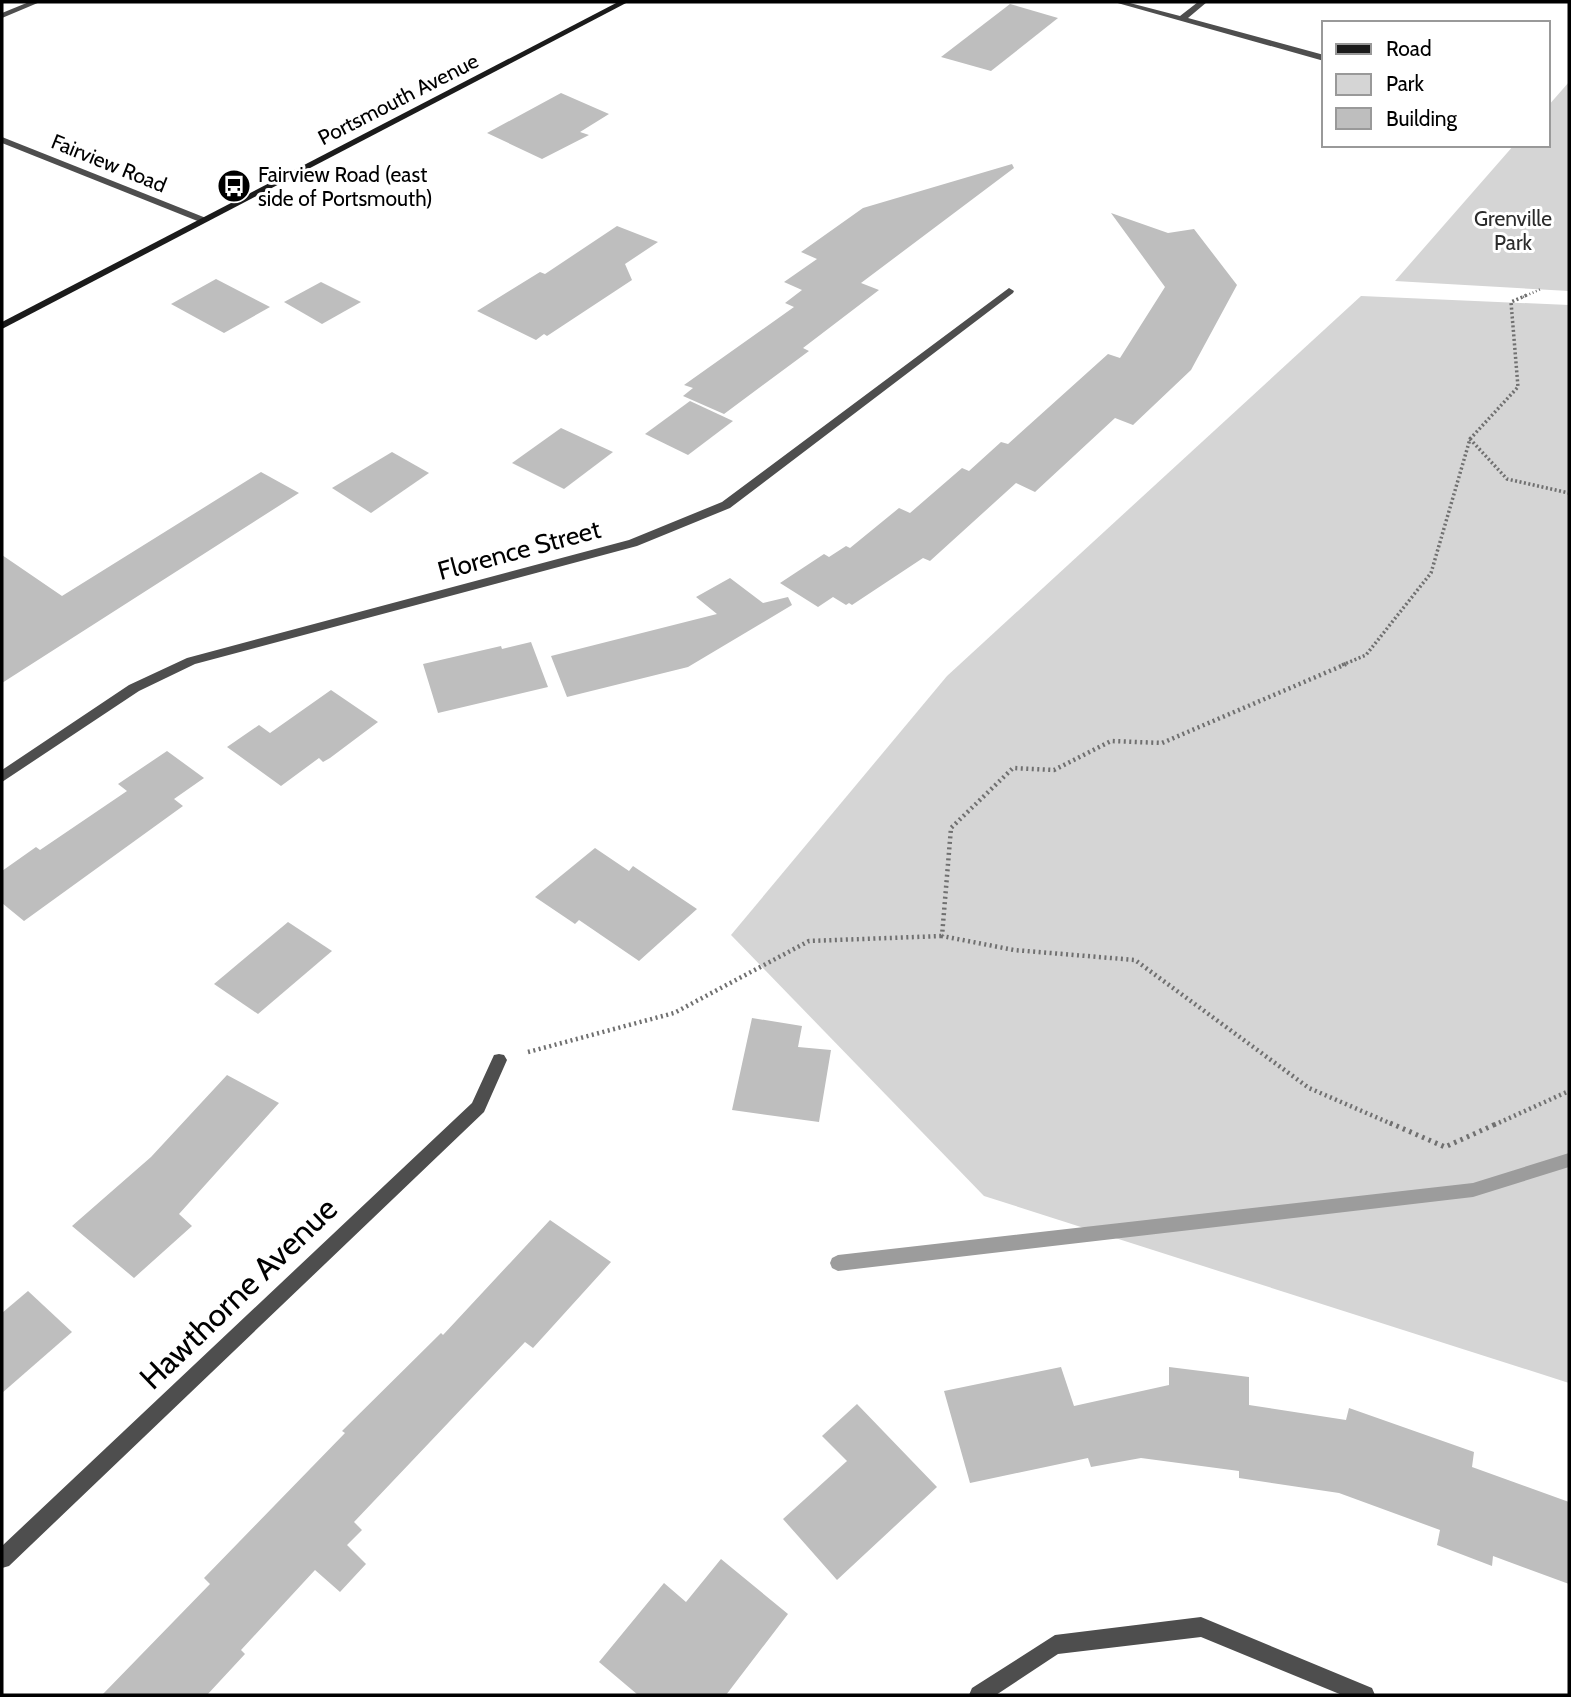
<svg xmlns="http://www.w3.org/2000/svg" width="1571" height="1697" viewBox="0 0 1571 1697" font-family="Cabin,sans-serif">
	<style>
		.green { fill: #d5d5d5 }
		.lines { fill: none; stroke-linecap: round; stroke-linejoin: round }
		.stream { fill: #9c9c9c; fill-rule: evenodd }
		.building { fill: #bebebe }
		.path-far3 { stroke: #707070; stroke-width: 2.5; stroke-dasharray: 1 2.5; stroke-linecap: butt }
		.path-far2 { stroke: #707070; stroke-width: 3.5; stroke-dasharray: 2 2.5; stroke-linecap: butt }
		.path-far1 { stroke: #707070; stroke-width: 4.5; stroke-dasharray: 2 3.5; stroke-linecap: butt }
		.path { stroke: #707070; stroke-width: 5; stroke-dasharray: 2.5 4.5; stroke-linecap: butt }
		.minor { fill: #4e4e4e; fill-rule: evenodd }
		.secondary { fill: #1b1b1b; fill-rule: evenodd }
		.labels { text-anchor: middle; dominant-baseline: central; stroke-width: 6; stroke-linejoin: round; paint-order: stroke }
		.far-street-label { font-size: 21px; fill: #000; stroke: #fff }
		.far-poi-label { font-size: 21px; fill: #000; stroke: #fff; text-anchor: start }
		.far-park-label { font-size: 21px; fill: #2c2c2c; stroke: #fff }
		.street-label { font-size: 26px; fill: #000; stroke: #fff }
		.near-street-label { font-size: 32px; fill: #000; stroke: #fff }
	</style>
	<rect width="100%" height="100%" fill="#fff"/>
	<g class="green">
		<polygon points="1569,82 1569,291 1395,281 1514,145 1548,145 1548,106"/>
		<polygon points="1361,296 1569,305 1569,1383 984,1196 731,935 947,676"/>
	</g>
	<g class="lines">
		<polygon class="stream" points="1569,1153 1569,1167 1473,1197 838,1271 832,1268 830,1263 832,1258 838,1255 1473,1183"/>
	</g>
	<g class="building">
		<polygon points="1010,4 1058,18 991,71 941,57"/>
		<polygon points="561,93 609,114 580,132 589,135 542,159 487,133"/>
		<polygon points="1012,164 1014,168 861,283 879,290 803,348 809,351 724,414 683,396 693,388 684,385 794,307 785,303 802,290 784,282 817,259 801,252 863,208"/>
		<polygon points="1111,213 1168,233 1194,229 1237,285 1191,370 1133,425 1115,418 1035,492 1016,483 930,561 923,558 852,605 849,603 846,605 833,597 818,607 780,583 824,554 829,557 846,546 850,548 899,508 910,513 962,468 969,471 1001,442 1008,444 1108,354 1120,358 1165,287"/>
		<polygon points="617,226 658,242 625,264 632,280 547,336 544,334 536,340 477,311 540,272 545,274"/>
		<polygon points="216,279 270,307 224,333 171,304"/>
		<polygon points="321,282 361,302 322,324 284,302"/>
		<polygon points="690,401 733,421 688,455 645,434"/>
		<polygon points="561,428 613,452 564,489 512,463"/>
		<polygon points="392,452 429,473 371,513 332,488"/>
		<polygon points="261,472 299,493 2,683 2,555 62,596"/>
		<polygon points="730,578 763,603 788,597 792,605 688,667 567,697 551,656 717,614 696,597"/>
		<polygon points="531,642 548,687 438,713 423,664 501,646 502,649"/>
		<polygon points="331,690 378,722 330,758 323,762 319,758 281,786 227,747 259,725 270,733"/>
		<polygon points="167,751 204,778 174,799 183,806 24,921 2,903 2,871 36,847 40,850 127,791 118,784"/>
		<polygon points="595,848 629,871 633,866 697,909 639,961 579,920 575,924 535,897"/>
		<polygon points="288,922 332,951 258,1014 214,984"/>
		<polygon points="752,1018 802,1026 798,1047 831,1050 819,1122 732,1110"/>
		<polygon points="227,1075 279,1103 179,1214 192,1226 134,1278 72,1226 151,1157"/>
		<polygon points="550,1220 611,1262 533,1348 525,1342 354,1522 362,1530 347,1545 366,1564 340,1592 315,1570 241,1650 245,1654 207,1695 102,1695 210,1584 204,1578 345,1433 342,1431 441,1333 443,1335"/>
		<polygon points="28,1291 72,1332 2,1393 2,1313"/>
		<polygon points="1061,1367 1074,1406 1169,1385 1169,1367 1249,1377 1249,1405 1346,1420 1349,1408 1474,1452 1472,1467 1569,1502 1569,1584 1493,1556 1492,1566 1437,1545 1440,1530 1339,1493 1239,1478 1239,1471 1141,1458 1091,1467 1088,1458 970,1483 944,1391"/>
		<polygon points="857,1404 937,1487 837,1580 783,1519 847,1461 822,1436"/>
		<polygon points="721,1559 788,1614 726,1695 638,1695 599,1662 664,1583 686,1602"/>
	</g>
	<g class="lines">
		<polyline class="path-far3" points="1523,297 1541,289"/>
		<g class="path-far2">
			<polyline points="1470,439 1518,387 1511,302 1527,295"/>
			<polyline points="1342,665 1366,655 1431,573 1470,439 1507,479 1569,493"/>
		</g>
		<g class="path-far1">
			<polyline points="1346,664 1162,743 1111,741 1054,770 1013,768 951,828 942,936 1014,950 1135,960 1309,1088 1394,1125"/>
			<polyline points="528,1052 674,1013 809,941 942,936"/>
			<polyline points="1494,1125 1569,1091"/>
		</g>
		<polyline class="path" points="1390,1123 1445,1147 1498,1123"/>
		<g class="minor">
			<polygon points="29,2 40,2 2,18 2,13"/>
			<polygon points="1114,2 1126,2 1180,16 1198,2 1207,2 1188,18 1324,55 1324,61"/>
			<polygon points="2,137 206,218 208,220 200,222 2,143"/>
			<polygon points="1009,288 1014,291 1013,293 730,508 637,546 195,664 139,691 2,782 2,770 129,685 187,658 629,540 722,502"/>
			<polygon points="499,1054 504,1055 507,1060 484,1112 9,1566 2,1568 2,1546 472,1103 494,1055"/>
			<polygon points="1201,1617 1372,1688 1375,1695 1342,1695 1201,1637 1058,1654 996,1695 969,1695 972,1688 1055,1635"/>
		</g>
		<polygon class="secondary" points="618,2 628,2 2,329 2,322"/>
	</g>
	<defs>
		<symbol id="bus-disc" viewBox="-11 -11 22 22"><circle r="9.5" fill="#000" stroke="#fff"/><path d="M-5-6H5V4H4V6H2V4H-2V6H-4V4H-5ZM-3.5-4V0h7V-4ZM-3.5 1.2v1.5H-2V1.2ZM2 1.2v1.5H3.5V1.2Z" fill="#fff"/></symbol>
	</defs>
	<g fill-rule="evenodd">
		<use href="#bus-disc" x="215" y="167" width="38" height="38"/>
	</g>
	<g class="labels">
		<g class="far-street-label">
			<text transform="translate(398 99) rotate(-27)">Portsmouth Avenue</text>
			<text transform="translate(109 163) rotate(22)">Fairview Road</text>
		</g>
		<g class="far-poi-label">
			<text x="258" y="174">Fairview Road (east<tspan x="258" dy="24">side of Portsmouth)</tspan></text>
		</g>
		<g class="far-park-label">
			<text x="1513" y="218">Grenville<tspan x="1513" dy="24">Park</tspan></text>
		</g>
		<g class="street-label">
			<text transform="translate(519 550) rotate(-15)">Florence Street</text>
		</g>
		<g class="near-street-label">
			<text transform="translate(238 1293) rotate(-44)">Hawthorne Avenue</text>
		</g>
	</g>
	<rect width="1571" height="1697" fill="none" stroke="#000000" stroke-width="7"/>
	<rect x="1322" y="21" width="228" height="126" fill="#ffffff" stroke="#999999" stroke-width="2"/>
	<rect x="1336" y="44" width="35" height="10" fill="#1b1b1b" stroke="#999999" stroke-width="2"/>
	<text x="1386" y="56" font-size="21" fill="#000000">Road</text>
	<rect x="1336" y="74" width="35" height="21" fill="#d5d5d5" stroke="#999999" stroke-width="2"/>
	<text x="1386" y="91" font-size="21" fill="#000000">Park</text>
	<rect x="1336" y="108" width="35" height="21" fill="#bebebe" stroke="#999999" stroke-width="2"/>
	<text x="1386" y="126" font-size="21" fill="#000000">Building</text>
</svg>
